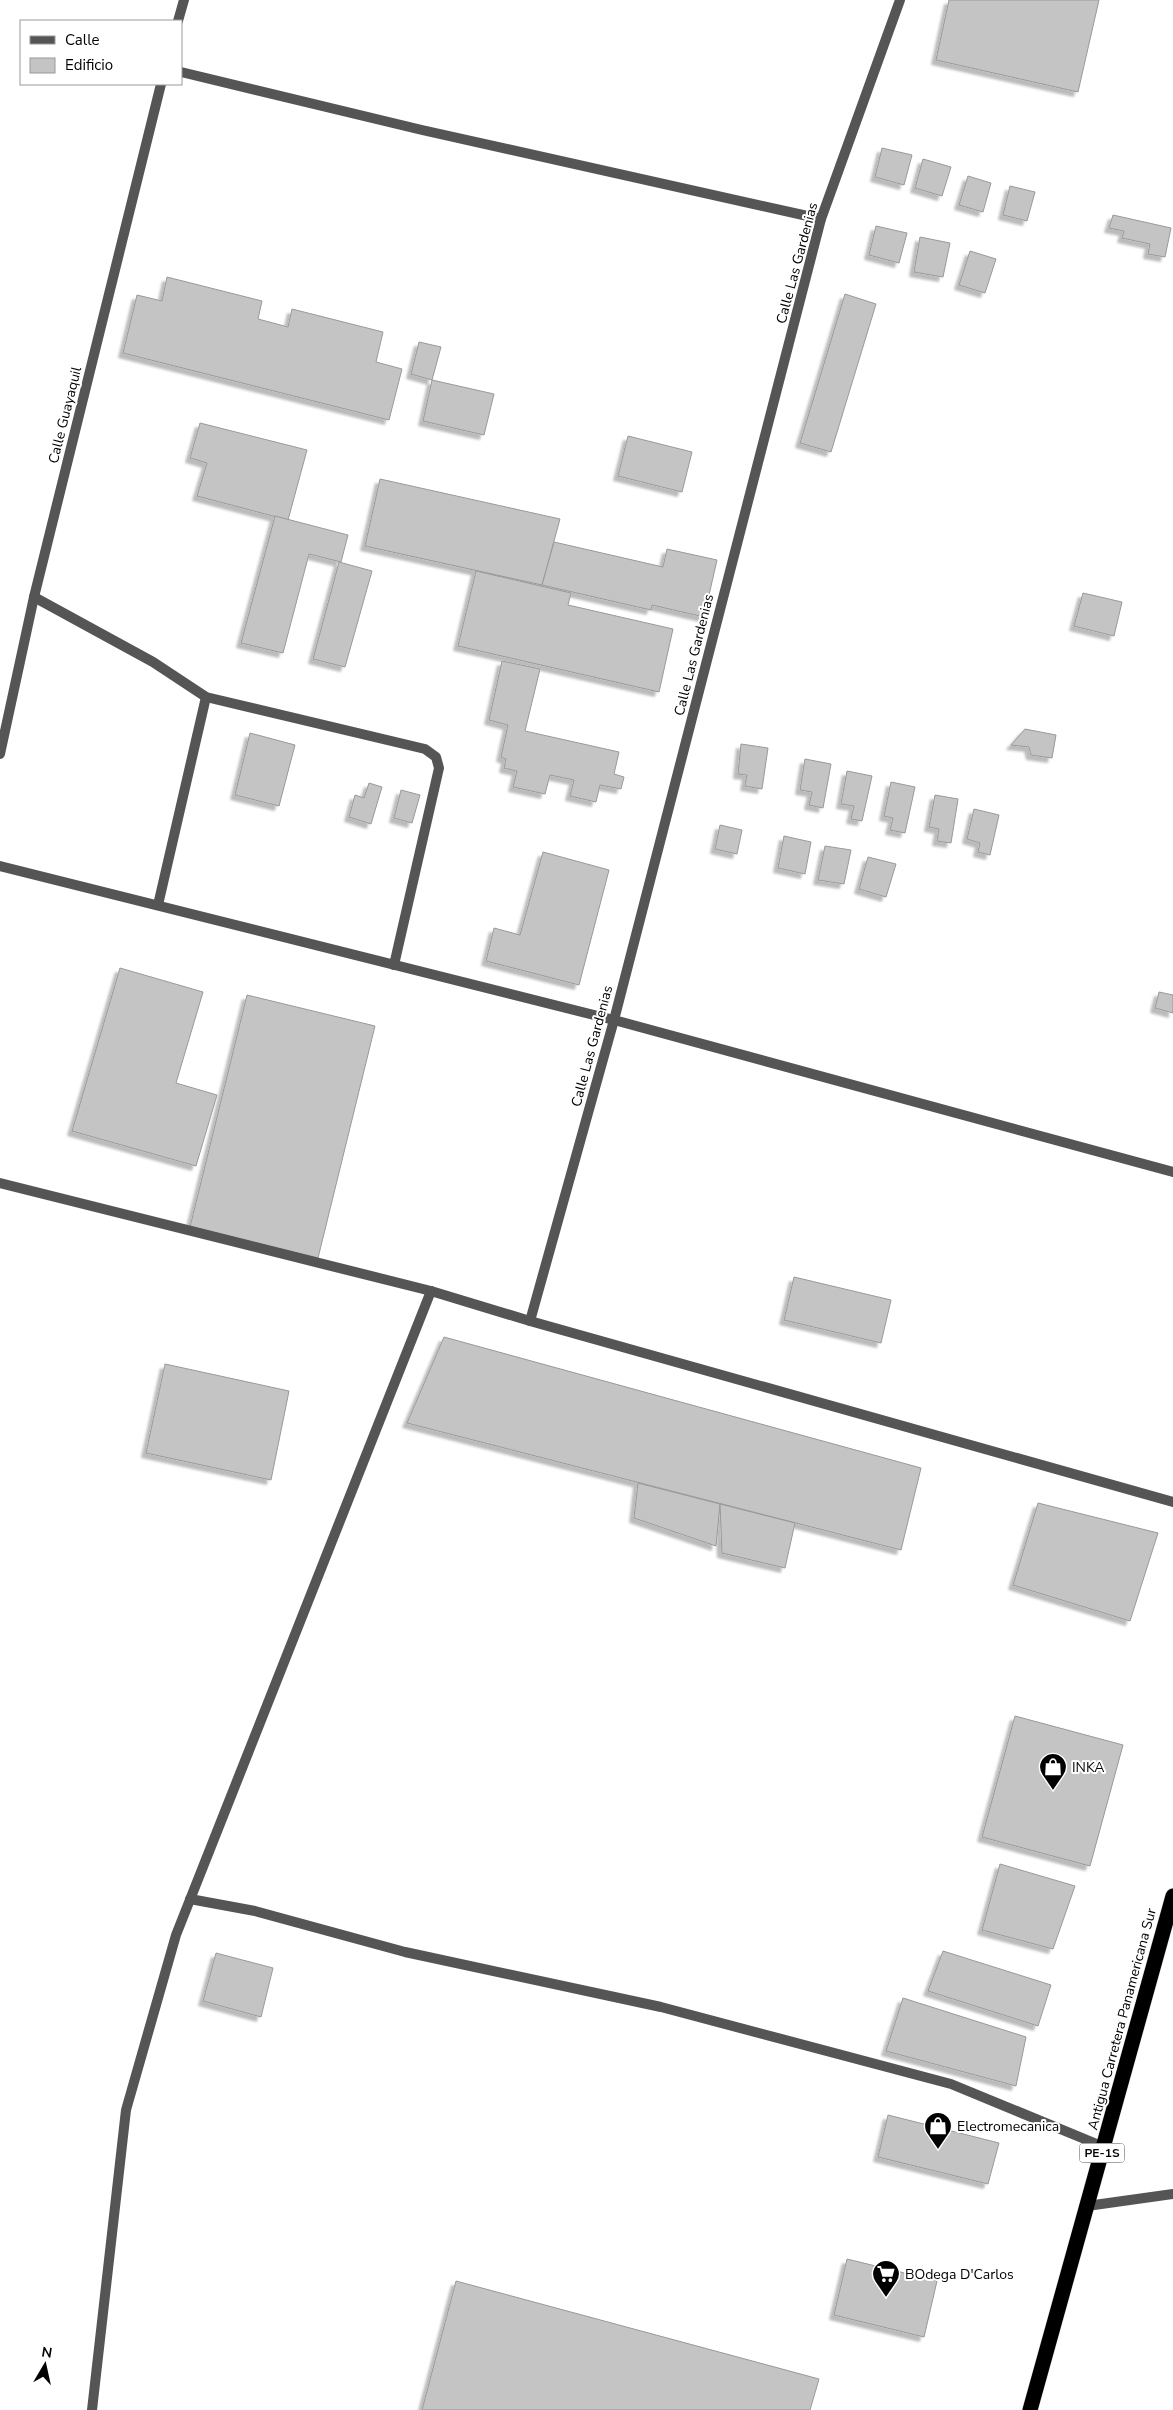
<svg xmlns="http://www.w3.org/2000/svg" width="1173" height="2410" viewBox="0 0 1173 2410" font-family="'Nunito Sans',sans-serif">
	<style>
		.building { fill: #c4c4c4; stroke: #999; filter: url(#shadow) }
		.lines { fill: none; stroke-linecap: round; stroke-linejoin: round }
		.highway-casing { stroke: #dbdbdb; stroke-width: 16 }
		.lane { stroke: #555; stroke-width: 10 }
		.street { stroke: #555; stroke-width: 10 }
		.highway { stroke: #000; stroke-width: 15 }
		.labels { text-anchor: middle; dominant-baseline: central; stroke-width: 4; stroke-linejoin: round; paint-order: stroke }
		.shield { fill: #fff; stroke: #4c4c4c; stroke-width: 1 }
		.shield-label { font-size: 12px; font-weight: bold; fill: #000 }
		.street-label { font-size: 14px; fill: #000; stroke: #fff }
		.poi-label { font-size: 14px; fill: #000; stroke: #fff; text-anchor: start }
	</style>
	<defs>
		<filter id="shadow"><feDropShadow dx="-4.5" dy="4.5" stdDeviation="1" flood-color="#0004"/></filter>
	</defs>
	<rect width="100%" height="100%" fill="#fff"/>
	<g class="building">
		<polygon points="949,0 1099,0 1078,92 936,60"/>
		<polygon points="882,148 912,155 904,185 875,177"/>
		<polygon points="923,159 951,167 942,196 915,188"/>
		<polygon points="968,176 991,183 983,212 959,205"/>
		<polygon points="1010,186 1035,192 1027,221 1003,215"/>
		<polygon points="1113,215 1171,228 1165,257 1148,254 1150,244 1122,238 1124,231 1109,228"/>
		<polygon points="876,226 907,233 899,263 869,255"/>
		<polygon points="920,237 950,243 943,277 914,272"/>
		<polygon points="970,251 996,259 985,293 959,285"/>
		<polygon points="167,277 262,301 258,319 288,327 292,309 383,332 376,362 402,369 389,420 123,353 137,295 162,301"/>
		<polygon points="845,294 876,304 831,452 800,443"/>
		<polygon points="419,342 441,347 432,380 411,374"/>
		<polygon points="432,380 494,394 484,435 423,421"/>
		<polygon points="200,423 307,450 288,520 197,496 207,463 190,458"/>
		<polygon points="628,436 692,452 682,492 618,476"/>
		<polygon points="380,479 560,519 542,585 365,546"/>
		<polygon points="275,516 348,535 341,562 309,554 283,653 241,643"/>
		<polygon points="554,542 663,567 667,549 717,560 704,617 652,605 651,610 542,585"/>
		<polygon points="339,562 372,571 345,667 313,659"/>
		<polygon points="476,571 571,593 568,605 673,629 659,692 458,646"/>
		<polygon points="1083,593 1122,602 1114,636 1074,626"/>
		<polygon points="502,661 540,669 525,731 619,752 614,774 624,777 621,789 600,785 596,802 570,796 574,780 550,775 545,794 513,787 517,771 504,768 506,759 501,757 508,725 489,720"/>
		<polygon points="1025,729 1056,735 1052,758 1031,755 1029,747 1011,745"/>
		<polygon points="250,733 295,745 279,806 235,795"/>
		<polygon points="741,744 768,748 762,789 745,786 747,775 738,774"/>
		<polygon points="805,759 831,764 823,808 809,805 812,792 800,790"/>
		<polygon points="847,771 872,776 862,821 851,819 854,806 841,804"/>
		<polygon points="891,782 915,787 905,833 890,830 893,818 884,816"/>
		<polygon points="369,783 382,787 371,824 349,817 355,795 364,798"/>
		<polygon points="401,790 420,795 412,823 394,818"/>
		<polygon points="935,795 958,799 951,843 937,841 939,829 929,827"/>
		<polygon points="974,809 999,815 990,855 978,852 980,843 967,839"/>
		<polygon points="720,825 742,830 737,854 715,849"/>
		<polygon points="784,836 811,842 805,874 778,868"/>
		<polygon points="825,846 851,850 844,884 818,880"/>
		<polygon points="543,852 609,870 579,985 486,961 494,928 520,935"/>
		<polygon points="868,857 896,864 886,897 859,889"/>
		<polygon points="120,968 203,992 176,1083 217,1095 196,1166 72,1131"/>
		<polygon points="1159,992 1173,995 1173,1013 1155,1008"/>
		<polygon points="247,995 375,1026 318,1258 190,1227"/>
		<polygon points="794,1277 891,1300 881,1343 784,1320"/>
		<polygon points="444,1337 921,1468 901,1550 407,1423"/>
		<polygon points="165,1364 289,1391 271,1480 146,1453"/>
		<polygon points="638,1483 720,1504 716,1546 634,1518"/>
		<polygon points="1038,1503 1158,1533 1130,1621 1013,1585"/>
		<polygon points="720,1504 795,1523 785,1568 722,1553"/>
		<polygon points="1015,1716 1123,1745 1090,1866 982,1837"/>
		<polygon points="1000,1864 1075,1886 1053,1949 982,1930"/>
		<polygon points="943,1951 1051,1985 1038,2026 928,1991"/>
		<polygon points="216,1953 273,1968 261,2017 203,2001"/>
		<polygon points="903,1998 1026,2037 1016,2086 886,2051"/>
		<polygon points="888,2115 999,2143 988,2184 878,2157"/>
		<polygon points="847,2259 937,2281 924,2337 834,2315"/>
		<polygon points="456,2281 819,2379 810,2410 422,2410"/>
	</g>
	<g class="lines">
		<defs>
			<polyline id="highway" points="1030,2410 1173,1896"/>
		</defs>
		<use href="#highway" class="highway-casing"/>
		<g class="lane">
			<polyline points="190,1899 255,1911 405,1952 661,2007 951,2084 1104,2147"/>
			<polyline points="1087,2206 1173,2194"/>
		</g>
		<g class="street">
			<polyline points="178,21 184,0"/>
			<polyline points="181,72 422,130 821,219"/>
			<polyline points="34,597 153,662 206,697 425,749 436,757 439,768 394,965"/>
			<polyline points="0,754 34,597 161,84"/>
			<polyline points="0,866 614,1020 1173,1172"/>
			<polyline points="158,905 206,697"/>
			<polyline points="0,1183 431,1291 530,1321 1173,1502"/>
			<polyline points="530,1321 614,1020 821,219 900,0"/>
			<polyline points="92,2410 126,2110 176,1935 431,1291"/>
		</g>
		<use href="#highway" class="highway"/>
	</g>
	<defs>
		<symbol id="shop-pin" viewBox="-11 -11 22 30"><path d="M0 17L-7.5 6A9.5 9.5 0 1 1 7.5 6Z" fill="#000" stroke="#fff"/><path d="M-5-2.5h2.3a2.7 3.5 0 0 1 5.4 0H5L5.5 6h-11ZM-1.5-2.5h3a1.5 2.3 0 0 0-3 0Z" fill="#fff"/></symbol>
		<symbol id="supermarket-pin" viewBox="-11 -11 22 30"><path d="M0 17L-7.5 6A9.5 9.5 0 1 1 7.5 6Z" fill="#000" stroke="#fff"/><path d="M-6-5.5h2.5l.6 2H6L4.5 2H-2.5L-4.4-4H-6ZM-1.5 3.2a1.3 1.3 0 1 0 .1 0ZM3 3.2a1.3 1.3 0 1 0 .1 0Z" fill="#fff"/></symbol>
	</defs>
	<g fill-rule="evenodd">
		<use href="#shop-pin" x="1037" y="1751" width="32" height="43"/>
		<use href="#shop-pin" x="922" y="2110" width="32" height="43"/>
		<use href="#supermarket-pin" x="870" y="2258" width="32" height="43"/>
	</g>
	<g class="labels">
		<rect class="shield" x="1079.5" y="2143.5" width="45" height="19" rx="4"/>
		<g class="shield-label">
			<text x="1102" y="2153">PE-1S</text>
		</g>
		<g class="street-label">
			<text transform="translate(797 263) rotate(-75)">Calle Las Gardenias</text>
			<text transform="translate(65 415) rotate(-76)">Calle Guayaquil</text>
			<text transform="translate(694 655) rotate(-76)">Calle Las Gardenias</text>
			<text transform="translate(592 1046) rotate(-75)">Calle Las Gardenias</text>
			<text transform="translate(1122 2019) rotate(-75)">Antigua Carretera Panamericana Sur</text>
		</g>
		<g class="poi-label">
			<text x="1072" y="1767">INKA</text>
			<text x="957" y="2126">Electromecanica</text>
			<text x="905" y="2274">BOdega D'Carlos</text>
		</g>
	</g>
	<rect x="20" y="20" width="162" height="65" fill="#ffffff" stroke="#999999"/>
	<rect x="30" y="36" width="25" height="8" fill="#555555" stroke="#999999"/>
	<text x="65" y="45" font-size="15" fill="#000000">Calle</text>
	<rect x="30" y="58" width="25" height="15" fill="#c4c4c4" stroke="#999999"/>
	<text x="65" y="70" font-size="15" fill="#000000">Edificio</text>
	<g transform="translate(45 2365) rotate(9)" stroke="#ffffff" stroke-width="4" paint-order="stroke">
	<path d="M0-4L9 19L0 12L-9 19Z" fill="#000000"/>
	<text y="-8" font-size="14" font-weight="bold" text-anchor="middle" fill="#000000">N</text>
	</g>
</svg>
